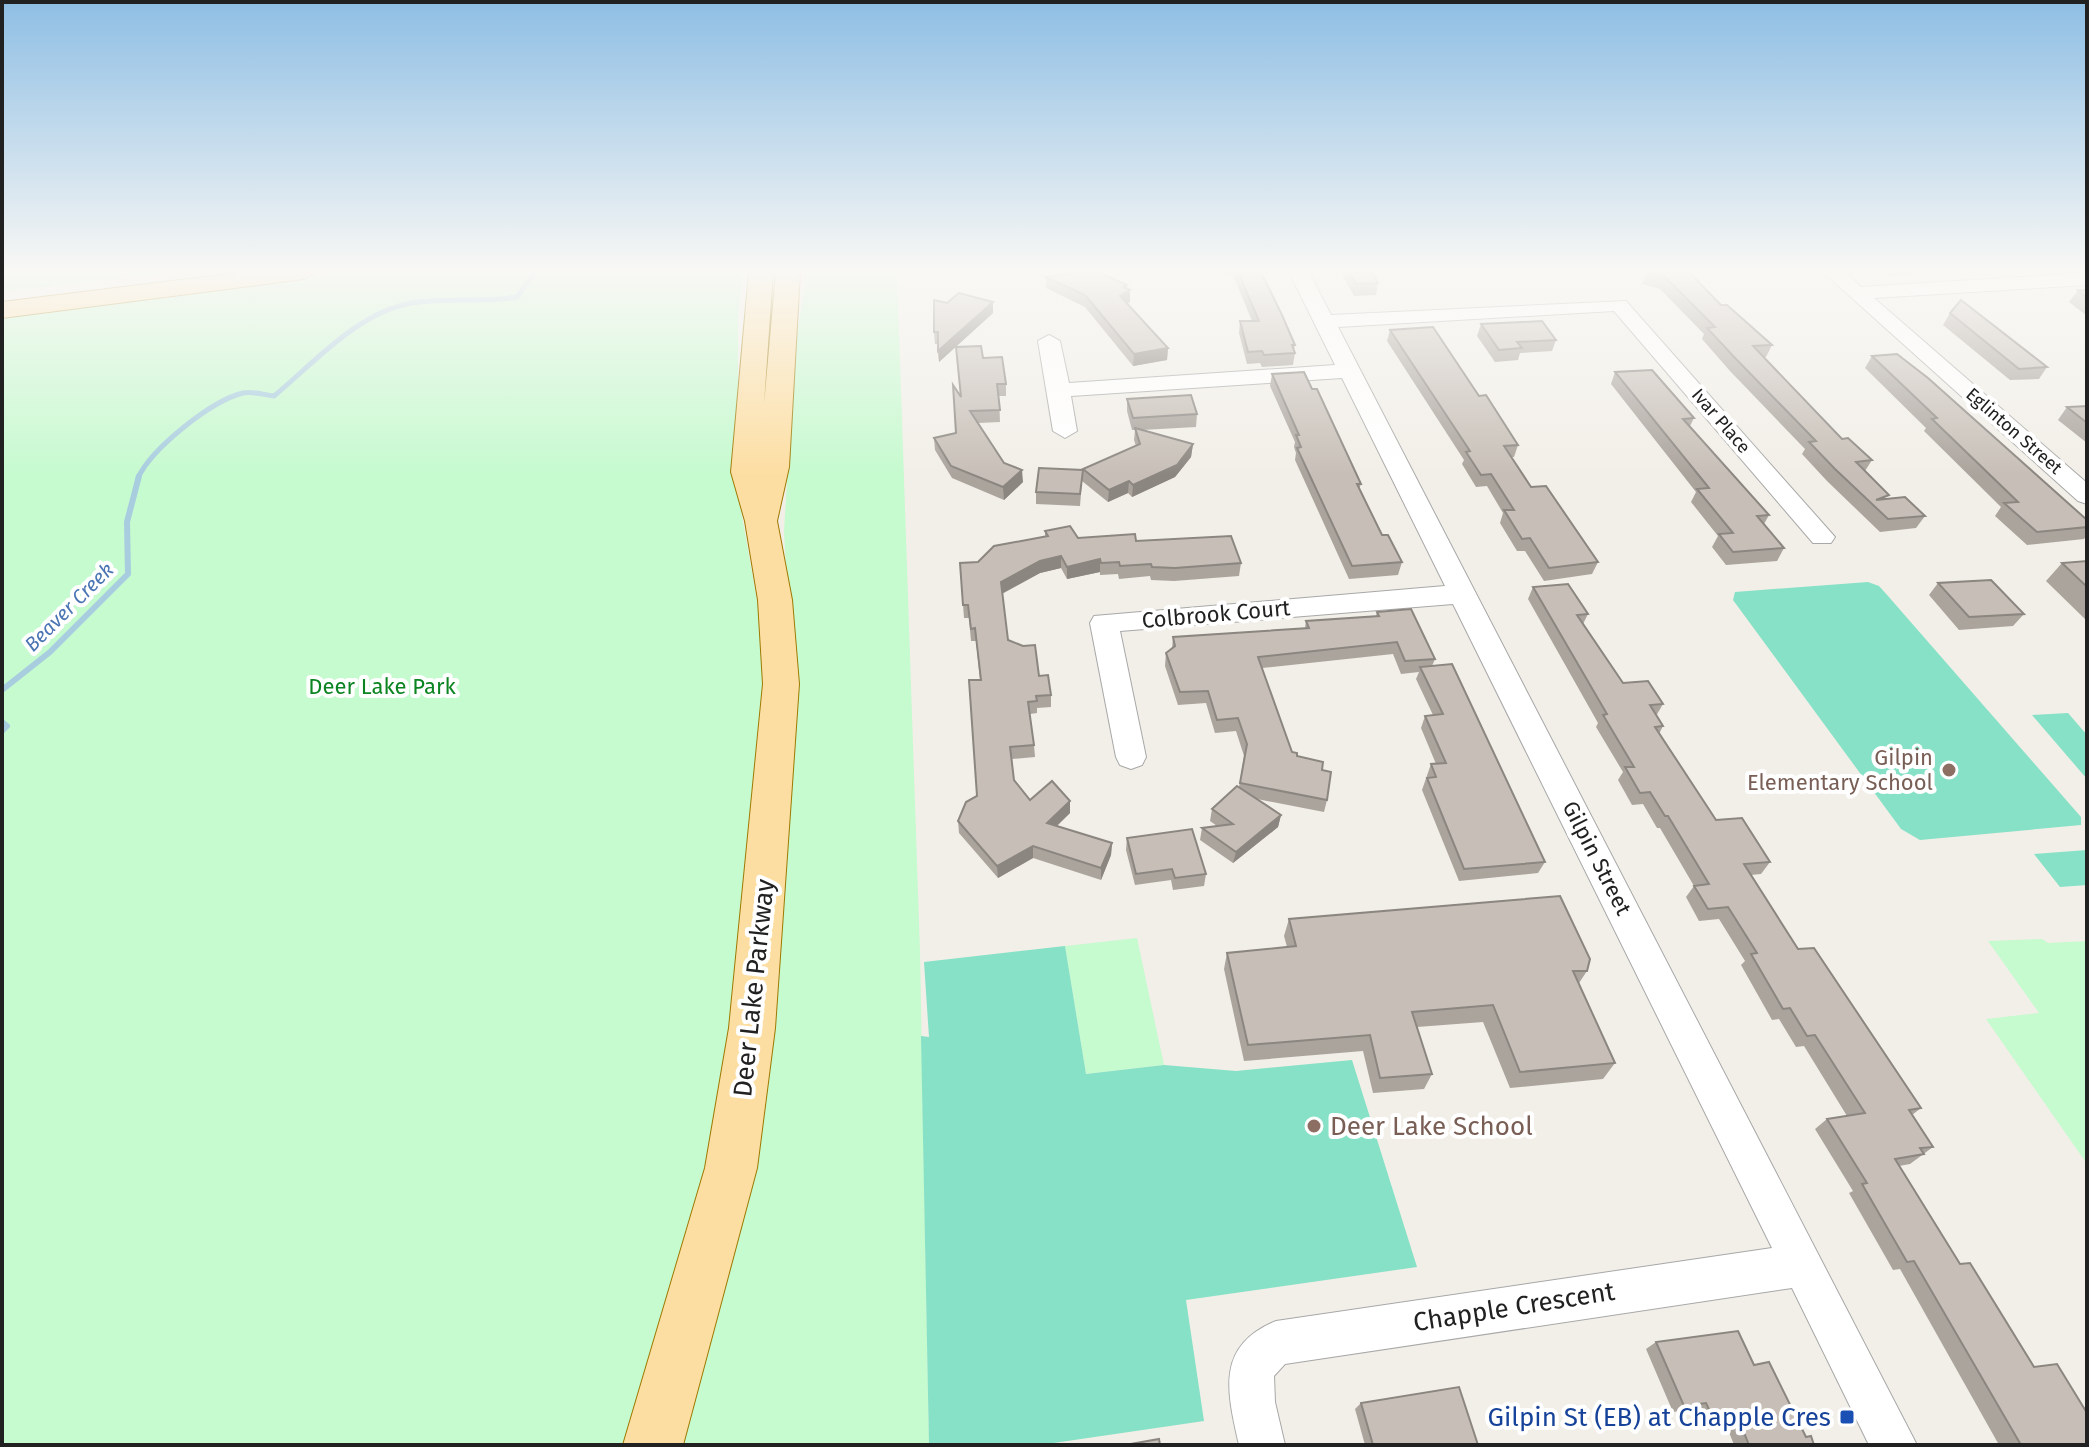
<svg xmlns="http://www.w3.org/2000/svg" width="2089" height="1447" viewBox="0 0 2089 1447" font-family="'Fira Sans',sans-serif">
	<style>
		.park { fill: #c6facf }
		.pitch { fill: #86e1c6 }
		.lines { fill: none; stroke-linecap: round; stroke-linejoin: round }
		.stream-far1 { stroke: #a8cddf; stroke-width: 5 }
		.stream { stroke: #a8cddf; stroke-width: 6 }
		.minor-casing { stroke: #a8a8a8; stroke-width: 2 }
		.major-casing { stroke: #9e7900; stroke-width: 2 }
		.minor { fill: #fff; fill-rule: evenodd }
		.major { fill: #fddea2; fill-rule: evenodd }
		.wall { fill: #aba49d }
		.shaded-wall { fill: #8b8680 }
		.building { fill: #c7bfb7; stroke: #8b8680; stroke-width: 2 }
		.education-dot { fill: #8d6e63; stroke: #fff; stroke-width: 3 }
		.transit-dot { fill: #1a4fb4; stroke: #fff; stroke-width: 3 }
		.labels { text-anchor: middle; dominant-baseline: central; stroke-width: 8; stroke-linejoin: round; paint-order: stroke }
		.far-street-label { font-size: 18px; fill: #212121; stroke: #fff }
		.far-water-label { font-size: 20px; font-style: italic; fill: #4b75b3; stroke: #fff }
		.street-label { font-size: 22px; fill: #212121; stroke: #fff }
		.park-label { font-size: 22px; fill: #0b8421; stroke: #fff }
		.education-label { font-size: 22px; fill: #785e54; stroke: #fff; text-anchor: end }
		.near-street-label { font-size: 26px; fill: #212121; stroke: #fff }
		.near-education-label { font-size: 26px; fill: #785e54; stroke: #fff; text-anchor: start }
		.near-transit-label { font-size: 26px; fill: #164399; stroke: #fff; text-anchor: end }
	</style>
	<rect width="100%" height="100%" fill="#f2efe8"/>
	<g class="park">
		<polygon points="2,272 175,272 2,292"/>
		<polygon points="338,272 743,272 738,316 738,471 740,505 761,623 765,687 736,983 718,1113 703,1190 625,1445 2,1445 2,315"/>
		<polygon points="807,272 897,272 920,951 929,1445 676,1445 754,1163 766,1100 773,1042 787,585 784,532 795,347"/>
		<polygon points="1137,938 1164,1065 1086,1074 1065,946"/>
		<polygon points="2042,939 2048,943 2087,941 2087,1164 1986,1019 2039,1013 1988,941"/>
	</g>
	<g class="pitch">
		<polygon points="1868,582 1879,586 1888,596 2081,817 2081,825 1920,840 1901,829 1733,600 1735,592"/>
		<polygon points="2068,713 2087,735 2087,779 2032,715"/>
		<polygon points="2087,850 2087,885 2060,887 2034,854"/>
		<polygon points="1065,946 1086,1074 1164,1065 1236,1071 1352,1060 1417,1267 1186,1300 1204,1421 1040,1445 929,1445 921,1036 929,1037 924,962"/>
	</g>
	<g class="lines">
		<path class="stream-far1" d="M138 478C151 449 212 400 243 393 253 391 264 395 274 396 314 363 358 312 412 303 446 297 482 303 517 297L535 272"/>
		<g class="stream">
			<polyline points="2,690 50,652 128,574 127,522 139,476"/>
			<polyline points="2,722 7,726 2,731"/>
		</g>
		<defs>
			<g id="minor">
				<path d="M1289 272H1309L1331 315 1626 301 1835 537 1831 543H1813L1614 311 1338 327 1917 1445H1869L1792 1288 1285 1364 1274 1376 1275 1402 1285 1445H1239C1227 1392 1215 1346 1276 1321L1772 1248 1453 604 1120 631 1146 757 1142 765 1131 769 1120 765 1116 757 1090 623 1094 616 1445 586 1342 378 1071 396 1077 431 1065 438 1053 431 1038 341 1049 335 1060 341 1069 383 1335 365Z"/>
				<polygon points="1823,272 1845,272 1861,287 2087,273 2087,285 1874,298 2087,483 2087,504 2078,501"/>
			</g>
			<g id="major">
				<polygon points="244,272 316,272 304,279 2,318 2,302"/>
				<polygon points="749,272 773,272 764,404 776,272 800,272 789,467 777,521 792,600 799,684 775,1028 757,1168 683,1445 623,1445 705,1168 729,1028 763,684 758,600 745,521 731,472"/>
			</g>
		</defs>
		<use href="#minor" class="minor-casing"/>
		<use href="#major" class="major-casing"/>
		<use href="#minor" class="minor"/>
		<use href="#major" class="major"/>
	</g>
	<g class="wall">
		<polygon points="1224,272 1261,272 1295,345 1294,350 1295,353 1293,365 1262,367 1260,363 1247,364 1239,333 1240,321 1252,321 1233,275 1225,275"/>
		<polygon points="1344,272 1349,272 1378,283 1376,295 1354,296 1343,276"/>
		<polygon points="1647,272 1689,272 1721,305 1772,345 1766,357 1764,357 1842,439 1872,460 1865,471 1886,499 1925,516 1916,528 1880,532 1827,481 1802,454 1805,449 1730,371 1702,339 1704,334 1660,289 1642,284"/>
		<polygon points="1885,272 1926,272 1925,274 1890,276"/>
		<polygon points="1046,277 1130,290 1130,302 1127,303 1168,348 1167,360 1133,366 1085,307 1046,288"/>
		<polygon points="2078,290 2087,290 2087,316 2069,302"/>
		<polygon points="993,313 939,362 938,344 935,344 934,332"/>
		<polygon points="1950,313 2047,367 2039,379 2010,380 1943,325"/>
		<polygon points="1481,324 1556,340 1552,351 1520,353 1518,360 1495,362 1477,336"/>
		<polygon points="1390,330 1479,396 1518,445 1514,457 1511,457 1531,487 1598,562 1592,574 1544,581 1525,551 1517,551 1500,523 1503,513 1487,486 1476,487 1462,464 1464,460 1387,341"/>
		<polygon points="1872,356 2087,520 2087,535 2084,539 2027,545 1995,516 2001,507 1924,431 1926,428 1865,368"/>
		<polygon points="983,358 1006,384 1006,396 999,396 1000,422 978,423 1004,463 1023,482 1004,500 952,478 935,450 934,438 956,433 960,396"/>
		<polygon points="1615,372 1694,418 1690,426 1769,515 1764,524 1784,548 1777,561 1726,565 1712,547 1718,536 1691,502 1696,492 1611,384"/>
		<polygon points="1272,374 1361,484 1359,489 1382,535 1402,562 1398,575 1349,579 1295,460 1296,453 1294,447 1295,442 1270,386"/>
		<polygon points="1127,399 1197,414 1196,427 1142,430 1193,444 1191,457 1175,477 1132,497 1128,493 1108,502 1082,481 1080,506 1036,504 1036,492 1136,446 1134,440 1135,430 1132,430 1127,411"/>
		<polygon points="2087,406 2087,443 2058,420 2067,407"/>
		<polygon points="1045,531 1078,538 1136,541 1241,563 1239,576 1174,581 1151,580 1150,576 1119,579 1118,574 1100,575 1100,572 1067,579 1061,568 1040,573 1002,594 1008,640 1039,676 1051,695 1051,707 1037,708 1037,713 1030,714 1034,745 1035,757 1012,759 1014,780 1030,800 1070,813 1057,826 1112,843 1111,855 1101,880 1033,858 998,878 959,833 958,821 977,796 980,680 976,641 971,641 969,618 964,618 960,563 978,562 1045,537"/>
		<polygon points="2087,561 2087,621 2046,581 2062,563"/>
		<polygon points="1938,583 2024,614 2013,626 1959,630 1929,595"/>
		<polygon points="1533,587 1588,614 1583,624 1623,683 1663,704 1656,716 1663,726 1659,734 1716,820 1770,862 1761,874 1751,875 1798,949 1921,1108 1912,1115 1933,1147 1910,1164 1899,1166 1960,1264 2034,1367 2087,1445 1999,1445 1900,1269 1893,1270 1849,1193 1853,1191 1815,1129 1827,1119 1847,1116 1804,1046 1796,1047 1779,1019 1772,1020 1741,965 1745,961 1719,919 1699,921 1686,897 1694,886 1660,828 1657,828 1643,804 1632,805 1618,780 1623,772 1596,727 1598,723 1528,599"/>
		<polygon points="1377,612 1435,659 1432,666 1545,862 1538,873 1459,881 1422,790 1431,764 1436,764 1421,728 1425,716 1433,715 1416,679 1419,672 1401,674 1393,654 1262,668 1292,752 1297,756 1322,770 1327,800 1324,812 1257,799 1281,815 1278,827 1233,863 1200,840 1202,828 1217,826 1210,821 1212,809 1239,787 1244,756 1236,731 1215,733 1206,703 1178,705 1165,666 1166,653 1172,649 1173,637 1305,628 1306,621 1376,616"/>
		<polygon points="1127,838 1206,874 1204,886 1173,890 1171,880 1135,885 1126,850"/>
		<polygon points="1289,919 1587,971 1579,983 1615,1063 1603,1079 1510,1088 1483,1022 1417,1027 1432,1074 1424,1089 1373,1093 1363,1051 1244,1061 1224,969 1227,953 1287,947 1284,936"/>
		<polygon points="1656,1342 1754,1365 1806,1437 1814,1445 1734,1445 1727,1427 1704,1430 1694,1409 1673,1412 1646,1349"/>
		<polygon points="1361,1403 1478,1445 1365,1445 1355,1409"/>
	</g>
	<g class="shaded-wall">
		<polygon points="1127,285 1127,292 1130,290 1130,302 1119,307 1120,296 1123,287"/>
		<polygon points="993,302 993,313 939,362 938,351"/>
		<polygon points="1168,348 1167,360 1133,366 1134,354"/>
		<polygon points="1193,444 1191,457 1175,477 1132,497 1133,485"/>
		<polygon points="1022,470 1023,482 1004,500 1003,487"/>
		<polygon points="1129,481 1128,493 1108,502 1109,490"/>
		<polygon points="1061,556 1061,568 1040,573 1001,594 1001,582 1040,561"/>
		<polygon points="1100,559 1100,572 1067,579 1067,567"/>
		<polygon points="1070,801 1070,813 1047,835 1047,823"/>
		<polygon points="1281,815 1278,827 1233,863 1236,852"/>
		<polygon points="1112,843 1111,855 1101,880 1101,868"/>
		<polygon points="1033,846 1033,858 998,878 997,866"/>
	</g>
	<g class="building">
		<polygon points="1085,272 1098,272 1127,285 1123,287 1130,290 1120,296 1168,348 1134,354 1085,295 1046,277"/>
		<polygon points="1238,272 1261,272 1282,315 1295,345 1292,345 1295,353 1264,355 1262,351 1248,352 1240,321 1259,321"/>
		<polygon points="1349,272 1372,272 1378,283 1356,284"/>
		<polygon points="1647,272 1689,272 1721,305 1727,305 1772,345 1753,346 1842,439 1848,438 1872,460 1856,462 1889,495 1876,500 1905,497 1925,516 1888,519 1835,469 1809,442 1816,441 1736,359 1707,328 1715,327 1665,277"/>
		<polygon points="2078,290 2087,290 2087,298"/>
		<polygon points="959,293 993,302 938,351 938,332 934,332 934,300 947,303"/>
		<polygon points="1961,300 2047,367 2019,369 1950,313"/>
		<polygon points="1542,321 1556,340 1517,342 1522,348 1499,350 1481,324"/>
		<polygon points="1433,327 1479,396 1486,395 1518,445 1504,446 1531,487 1546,486 1598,562 1549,568 1530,538 1522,539 1504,510 1514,510 1491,474 1481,475 1466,452 1470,451 1390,330"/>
		<polygon points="981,346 983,358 1002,357 1006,384 997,384 1000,410 970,411 1004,463 1022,470 1003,487 951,466 934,438 956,433 953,385 961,397 956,347"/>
		<polygon points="1897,354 1928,378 2087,520 2087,527 2037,532 2004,503 2018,502 1932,419 1937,418 1872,356"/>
		<polygon points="1652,370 1694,418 1683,419 1769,515 1757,516 1784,548 1733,552 1719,534 1733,533 1697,489 1709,488 1615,372"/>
		<polygon points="1304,372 1312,389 1317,389 1361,484 1357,484 1382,535 1388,535 1402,562 1352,566 1297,448 1301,447 1296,435 1299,435 1272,374"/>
		<polygon points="1191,395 1197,414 1133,418 1127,399"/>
		<polygon points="2087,406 2087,423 2067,407"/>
		<polygon points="1135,428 1193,444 1177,465 1133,485 1129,481 1109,490 1083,469 1140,444"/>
		<polygon points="1039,468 1083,470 1080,494 1036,492"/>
		<polygon points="1070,526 1078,538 1135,534 1136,541 1231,536 1241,563 1175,568 1152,567 1151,564 1120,566 1119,562 1101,563 1100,559 1067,567 1061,556 1040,561 1001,582 1008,640 1023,646 1035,645 1039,676 1048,675 1051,695 1036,696 1037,701 1028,702 1034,745 1010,747 1014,780 1030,800 1052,781 1070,801 1047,823 1112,843 1101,868 1033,846 997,866 958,821 966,802 977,796 969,680 981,680 975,628 971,629 968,605 963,605 960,563 978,562 994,546 1048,536 1045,531"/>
		<polygon points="2087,561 2087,587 2062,563"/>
		<polygon points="1991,580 2024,614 1969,617 1938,583"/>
		<polygon points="1568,584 1588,614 1577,615 1623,683 1648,681 1663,704 1650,705 1663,726 1655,727 1716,820 1742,818 1770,862 1744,864 1798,949 1814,948 1921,1108 1909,1110 1933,1147 1920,1148 1924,1154 1895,1159 1960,1264 1970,1263 2034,1367 2057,1364 2087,1413 2087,1445 2021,1445 1914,1261 1907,1262 1862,1184 1867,1183 1827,1119 1865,1113 1815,1035 1807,1036 1790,1008 1783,1009 1751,954 1757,953 1728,907 1708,909 1694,886 1709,884 1668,816 1665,816 1650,792 1640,793 1625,767 1634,767 1603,715 1607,714 1533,587"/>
		<polygon points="1411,609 1435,659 1405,661 1397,642 1258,657 1292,752 1297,753 1297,756 1323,762 1322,770 1331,772 1327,800 1240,783 1247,744 1238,718 1217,720 1208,691 1180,692 1166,653 1175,646 1173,637 1309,628 1306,621 1379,616 1377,612"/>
		<polygon points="1452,664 1545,862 1464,869 1427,778 1436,777 1431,764 1446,763 1425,716 1443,714 1420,667"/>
		<polygon points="1237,786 1281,815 1236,852 1202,828 1233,824 1212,809"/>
		<polygon points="1192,829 1206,874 1175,878 1172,869 1136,874 1127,838"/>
		<polygon points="1560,896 1590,959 1587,971 1573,971 1615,1063 1520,1072 1493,1005 1412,1012 1432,1074 1380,1078 1370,1035 1248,1045 1227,953 1296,946 1289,919"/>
		<polygon points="1738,1331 1754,1365 1769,1362 1806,1437 1811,1436 1814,1445 1749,1445 1739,1420 1716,1424 1706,1403 1684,1406 1656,1342"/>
		<polygon points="1459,1387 1478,1445 1373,1445 1361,1403"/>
		<polygon points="1159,1439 1160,1445 1125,1445"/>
	</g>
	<linearGradient id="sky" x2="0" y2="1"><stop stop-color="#8ebee4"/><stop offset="0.57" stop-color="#f9f8f5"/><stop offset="1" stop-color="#f9f8f5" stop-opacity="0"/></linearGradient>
	<rect width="2089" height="475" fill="url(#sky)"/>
	<g class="education-dot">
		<circle cx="1949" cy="770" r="8"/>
		<circle cx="1314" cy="1126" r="8"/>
	</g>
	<rect class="transit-dot" x="1839" y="1409" width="16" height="16" rx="4"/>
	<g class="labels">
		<g class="far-street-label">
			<text transform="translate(1721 421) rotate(49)">Ivar Place</text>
			<text transform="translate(2014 431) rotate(41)">Eglinton Street</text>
		</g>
		<g class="far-water-label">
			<text transform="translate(69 607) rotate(-45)">Beaver Creek</text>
		</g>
		<g class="street-label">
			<text transform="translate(1216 614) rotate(-5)">Colbrook Court</text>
			<text transform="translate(1597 858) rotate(63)">Gilpin Street</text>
		</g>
		<g class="park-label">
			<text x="382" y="686">Deer Lake Park</text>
		</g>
		<g class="education-label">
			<text x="1933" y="757">Gilpin<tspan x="1933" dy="25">Elementary School</tspan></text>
		</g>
		<g class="near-street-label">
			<text transform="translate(754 988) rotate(-84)">Deer Lake Parkway</text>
			<text transform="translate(1514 1307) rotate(-9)">Chapple Crescent</text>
		</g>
		<g class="near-education-label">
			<text x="1330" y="1126">Deer Lake School</text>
		</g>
		<g class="near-transit-label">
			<text x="1831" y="1417">Gilpin St (EB) at Chapple Cres</text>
		</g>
	</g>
	<rect width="2089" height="1447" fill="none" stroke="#212121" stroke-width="8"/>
</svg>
